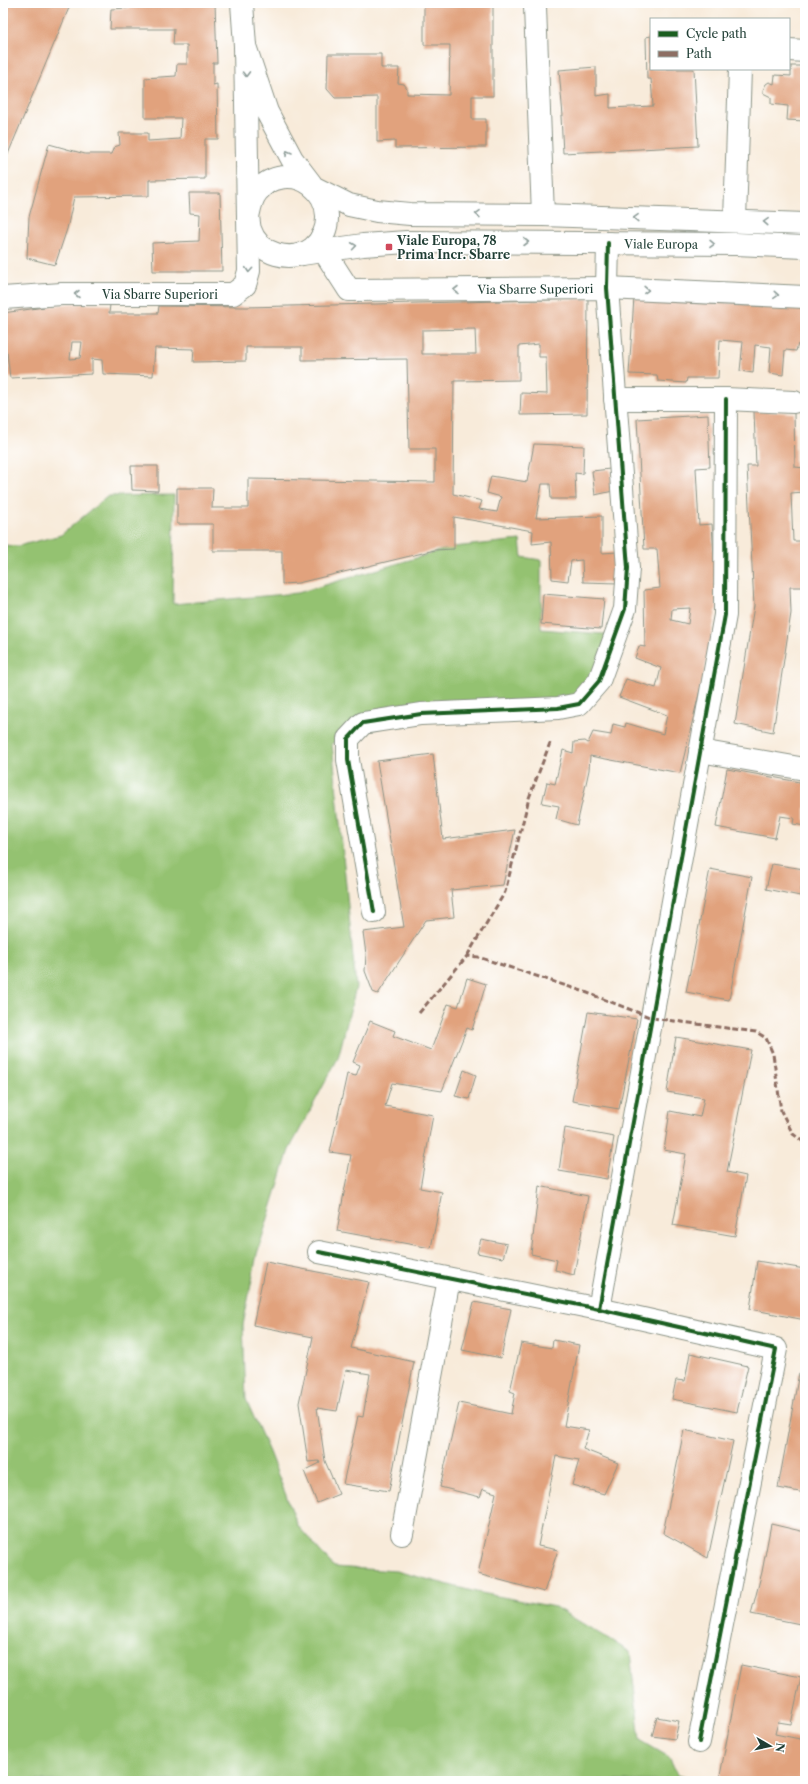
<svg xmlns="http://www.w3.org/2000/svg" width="808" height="1784" viewBox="0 0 808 1784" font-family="'Libre Caslon Text',serif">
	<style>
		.green { fill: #94c271; stroke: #5a8052 }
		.building { fill: #e1a27d; fill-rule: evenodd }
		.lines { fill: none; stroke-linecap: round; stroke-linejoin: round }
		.minor-casing { stroke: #8c9487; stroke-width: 24 }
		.major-casing { stroke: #8c9487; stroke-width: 24 }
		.minor { stroke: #fff; stroke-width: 22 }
		.major { stroke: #fff; stroke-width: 22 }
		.quiet { stroke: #8d6e63; stroke-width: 3; stroke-dasharray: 6 3; stroke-linecap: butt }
		.cycleway-casing { stroke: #fff; stroke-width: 6 }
		.cycleway { stroke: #1b5e20; stroke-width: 4 }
		.oneway { stroke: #8f9e9a }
		.poi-dot { fill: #d1495b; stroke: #fff; stroke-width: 1.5 }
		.labels { text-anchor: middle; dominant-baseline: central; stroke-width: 3; stroke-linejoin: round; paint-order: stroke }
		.poi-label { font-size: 12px; font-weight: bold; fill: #1f3d34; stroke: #fff; text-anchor: start }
		.street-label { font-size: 12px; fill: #1f3d34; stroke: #fff }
	</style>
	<rect width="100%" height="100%" fill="#fff"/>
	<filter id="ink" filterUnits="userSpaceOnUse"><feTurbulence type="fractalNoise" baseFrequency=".025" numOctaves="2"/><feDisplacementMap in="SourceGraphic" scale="8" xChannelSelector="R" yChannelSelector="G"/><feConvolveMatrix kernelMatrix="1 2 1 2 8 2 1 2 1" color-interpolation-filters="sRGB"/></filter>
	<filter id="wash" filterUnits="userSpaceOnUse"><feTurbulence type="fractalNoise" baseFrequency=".012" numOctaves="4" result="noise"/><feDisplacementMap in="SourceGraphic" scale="16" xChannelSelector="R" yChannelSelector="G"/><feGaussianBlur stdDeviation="0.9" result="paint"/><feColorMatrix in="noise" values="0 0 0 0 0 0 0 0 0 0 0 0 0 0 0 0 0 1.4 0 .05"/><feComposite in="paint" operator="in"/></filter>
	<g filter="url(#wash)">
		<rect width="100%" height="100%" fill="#f8ebda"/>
		<polygon class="green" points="174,495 173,604 298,593 453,547 520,540 522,557 541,560 541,629 616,635 579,704 421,714 332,743 356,987 338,1058 289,1150 257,1254 243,1325 246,1399 269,1452 298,1526 334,1567 396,1571 476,1592 555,1607 630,1652 640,1740 669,1757 678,1775 697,1781 3,1781 3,545 18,546 61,535 108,496"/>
		<g id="blocks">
			<g class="building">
				<polygon points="3,3 71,3 3,166"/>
				<polygon points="134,3 215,3 217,63 213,63 213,85 217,84 218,139 205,139 205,179 149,180 149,196 74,197 67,229 55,265 27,258 29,217 49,144 85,154 111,154 114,147 120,145 119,133 148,133 148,141 180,139 181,118 145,118 145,78 176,76 177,64 187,64 187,45 173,45 174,29 110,29 111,9 128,8"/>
				<polygon points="424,3 493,3 493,96 472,96 472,119 486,119 486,147 395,148 395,141 377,142 377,97 335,98 327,89 328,54 381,54 381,68 399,68 398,83 404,84 407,88 407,94 449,95 450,45 424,45"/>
				<polygon points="651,36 651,69 694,69 698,146 563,153 561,116 563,116 559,70 596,67 596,96 610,94 610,108 653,106 651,79 647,79 646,37"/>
				<polygon points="791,66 805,66 805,121 787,120 788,106 771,104 771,97 763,93 763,90 766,84 769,82 774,84 775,75 791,76"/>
				<polygon points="189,193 220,193 222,271 153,271 152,243 199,241 200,214 190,213"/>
				<polygon points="634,297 805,308 805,344 798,344 796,351 785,350 783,375 769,373 771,347 755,345 753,373 740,371 743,342 720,340 718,378 687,378 686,383 658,381 657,375 629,374"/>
				<path d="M588 299 587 414 520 415 521 393 547 394 546 357H539V344L519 346V380L454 381 453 494 482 501 479 509 497 512 501 497 487 493 491 476 527 482 534 444 584 446 583 474 575 473 576 499H551L550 484H542L536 518 602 516V553L618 552V583L583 582 582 560 571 561 568 581 552 579 551 542 532 544 533 531 454 517V549L435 550 298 583 282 584V551H213V524H177V488H213L212 508H248V479L435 482V449H409L407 359 302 360V347H246V361L193 362 194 349 155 348 153 376 103 374 102 360 92 359V374L10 378 7 352 3 353V313L72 303 110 305 109 313H158L159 306 246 307ZM475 329 476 354H422V330ZM72 342H82L80 358 70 359Z"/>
				<polygon points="754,411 794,413 795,467 805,468 805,492 791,493 793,541 805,541 805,587 790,587 791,613 773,732 735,724 754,606 747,466 756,466"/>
				<path d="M708 415 710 467 696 468 699 525 712 524 717 607 705 669 680 773 590 756 589 770 577 825 556 819 559 806 542 803 547 782 555 784 563 750 573 753 574 742 585 741 588 743 593 732 611 735 613 724 625 727 626 723 663 734 667 715 619 697 626 679 656 688 661 668 635 658 639 646 645 647 644 590 660 588 657 549H644L637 419ZM690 608 688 624 671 620 672 609Z"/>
				<polygon points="131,466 158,466 158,491 132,490"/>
				<polygon points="610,469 613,491 595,495 592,471"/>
				<polygon points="543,594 604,599 601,629 541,624"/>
				<polygon points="433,754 443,839 515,830 503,885 451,890 454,917 426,920 378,994 373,992 365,971 366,954 363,932 404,927 377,761"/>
				<polygon points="727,769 805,783 805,826 793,824 794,818 780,816 775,838 716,827"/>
				<polygon points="772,864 804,869 800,896 766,889"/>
				<polygon points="710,869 752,877 729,1000 686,992"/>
				<polygon points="467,978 486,984 472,1030 467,1028 442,1091 392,1083 385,1106 433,1115 420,1188 442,1192 431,1248 337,1231 351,1155 330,1152 347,1074 356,1076 360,1065 353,1062 370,1021 395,1031 393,1036 431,1050 448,1004 458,1007"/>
				<polygon points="588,1012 637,1019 619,1109 572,1101"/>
				<polygon points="676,1037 751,1050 727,1172 746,1176 735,1236 673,1225 686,1154 664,1150 670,1111 700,1117 704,1098 667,1092"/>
				<polygon points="464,1070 476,1075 469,1099 455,1096"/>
				<polygon points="565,1128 614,1137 607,1179 559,1171"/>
				<polygon points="539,1186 588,1196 574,1275 555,1270 557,1260 531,1254"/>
				<polygon points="481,1239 507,1244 503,1258 477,1253"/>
				<polygon points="757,1261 805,1269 805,1320 750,1309"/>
				<polygon points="266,1262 369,1282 351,1348 414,1362 389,1491 343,1484 358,1416 363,1417 370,1374 346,1370 337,1411 317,1408 325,1461 339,1494 317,1503 304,1471 320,1463 319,1461 308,1462 299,1403 313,1337 253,1325"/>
				<polygon points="474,1302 511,1309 501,1358 462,1350"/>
				<polygon points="553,1340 579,1345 564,1426 589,1430 583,1449 618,1463 604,1494 572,1485 579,1460 556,1456 538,1546 558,1550 544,1592 478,1574 496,1493 483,1489 480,1497 440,1487 459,1403 511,1414 515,1393 510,1391 521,1343 552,1348"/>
				<polygon points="690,1353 748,1366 737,1412 672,1399 676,1380 685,1381"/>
				<polygon points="799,1373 805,1374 805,1493 778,1488"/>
				<polygon points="684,1430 733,1441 708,1558 663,1533"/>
				<polygon points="771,1524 805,1532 805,1625 751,1614 762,1572"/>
				<polygon points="741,1665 801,1677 791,1724 778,1722 775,1734 805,1740 805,1781 719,1781"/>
				<polygon points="657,1717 679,1721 675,1739 652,1736"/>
			</g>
		</g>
	</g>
	<g filter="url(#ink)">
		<use href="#blocks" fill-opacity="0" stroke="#8c9487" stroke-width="1"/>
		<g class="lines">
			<defs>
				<g id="minor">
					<polyline points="535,7 543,215"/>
					<polyline points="789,50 805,51"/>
					<polyline points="735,220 740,69"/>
					<path id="s1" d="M321 238 324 251 349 290 607 288 805 297"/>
					<path id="s2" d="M3 298 62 294H233L245 285 249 271 248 218"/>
					<polyline points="615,399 726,399 794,402"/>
					<polyline points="700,751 805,769"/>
					<polyline points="374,912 348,760 348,739 363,723 421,714 558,708 579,704 599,681 625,609 628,568 607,288 608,243"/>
					<polyline points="319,1252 599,1309 776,1349 699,1742"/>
					<polyline points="599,1309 725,615 726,399"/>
					<polyline points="402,1534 449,1279"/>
				</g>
				<g id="major">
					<polyline points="242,3 245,46"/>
					<polyline points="317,189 349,205 377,211 410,214 543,215 805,224"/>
					<path d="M248 217C250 208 251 199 257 192 270 175 295 172 311 185 331 200 333 231 313 248 292 264 258 255 250 229 249 226 249 221 248 217L245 46 267 112 292 159 311 184"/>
					<path id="s3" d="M302 254 363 245 407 242 736 244 805 247"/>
				</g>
			</defs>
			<use href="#minor" class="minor-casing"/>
			<use href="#major" class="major-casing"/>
			<use href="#minor" class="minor"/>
			<use href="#major" class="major"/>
			<g class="quiet">
				<polyline points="467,956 505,892 529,798 550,743"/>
				<polyline points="419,1013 467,956 478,957 585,992 652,1018 756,1032 766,1038 773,1054 781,1111 793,1134 805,1143"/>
			</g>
			<defs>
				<g id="cycleway">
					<polyline points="374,912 348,760 348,739 363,723 421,714 558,708 579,704 599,681 625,609 628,568 607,288 608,243"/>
					<polyline points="319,1252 599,1309 776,1349 699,1742"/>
					<polyline points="599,1309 725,615 726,399"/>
				</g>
			</defs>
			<use href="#cycleway" class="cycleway-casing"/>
			<use href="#cycleway" class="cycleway"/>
		</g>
		<defs><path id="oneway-chevron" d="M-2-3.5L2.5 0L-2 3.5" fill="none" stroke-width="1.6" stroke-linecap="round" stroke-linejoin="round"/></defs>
		<g class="oneway">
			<use href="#oneway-chevron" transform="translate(246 74) rotate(89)"/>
			<use href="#oneway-chevron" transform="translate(288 153) rotate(-120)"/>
			<use href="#oneway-chevron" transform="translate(478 214) rotate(-179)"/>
			<use href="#oneway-chevron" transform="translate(636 218) rotate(-178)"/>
			<use href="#oneway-chevron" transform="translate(766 222) rotate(-177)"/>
			<use href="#oneway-chevron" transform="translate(526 242)"/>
			<use href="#oneway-chevron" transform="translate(712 244) rotate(1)"/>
			<use href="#oneway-chevron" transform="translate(354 246) rotate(-8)"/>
			<use href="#oneway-chevron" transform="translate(249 270) rotate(95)"/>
			<use href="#oneway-chevron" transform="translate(456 290) rotate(180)"/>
			<use href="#oneway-chevron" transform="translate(646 290) rotate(2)"/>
			<use href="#oneway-chevron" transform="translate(77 294) rotate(-180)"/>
			<use href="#oneway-chevron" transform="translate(776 295) rotate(4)"/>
		</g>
	</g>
	<rect class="poi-dot" x="385" y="243" width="8" height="8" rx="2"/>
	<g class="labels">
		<g class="poi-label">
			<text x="397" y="240">Viale Europa, 78<tspan x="397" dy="14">Prima Incr. Sbarre</tspan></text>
		</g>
		<g class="street-label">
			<text stroke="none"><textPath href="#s3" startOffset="360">Viale Europa</textPath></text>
			<text stroke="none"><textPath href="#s1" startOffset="246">Via Sbarre Superiori</textPath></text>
			<text stroke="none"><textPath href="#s2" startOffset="157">Via Sbarre Superiori</textPath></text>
		</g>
	</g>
	<rect width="808" height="1784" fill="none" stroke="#fff" stroke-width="16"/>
	<rect x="650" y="18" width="140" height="52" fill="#ffffff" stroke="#a5b1ae"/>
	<rect x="658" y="31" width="20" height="6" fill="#1b5e20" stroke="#a5b1ae"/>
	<text x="686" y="38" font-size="12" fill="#1f3d34">Cycle path</text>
	<rect x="658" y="51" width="20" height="6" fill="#8d6e63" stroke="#a5b1ae"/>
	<text x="686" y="58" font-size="12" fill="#1f3d34">Path</text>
	<g transform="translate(770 1746) rotate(99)" stroke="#ffffff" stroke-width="3" paint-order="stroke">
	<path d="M0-3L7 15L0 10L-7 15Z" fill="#1f3d34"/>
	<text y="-6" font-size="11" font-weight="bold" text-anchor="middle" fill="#1f3d34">N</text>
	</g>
</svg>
